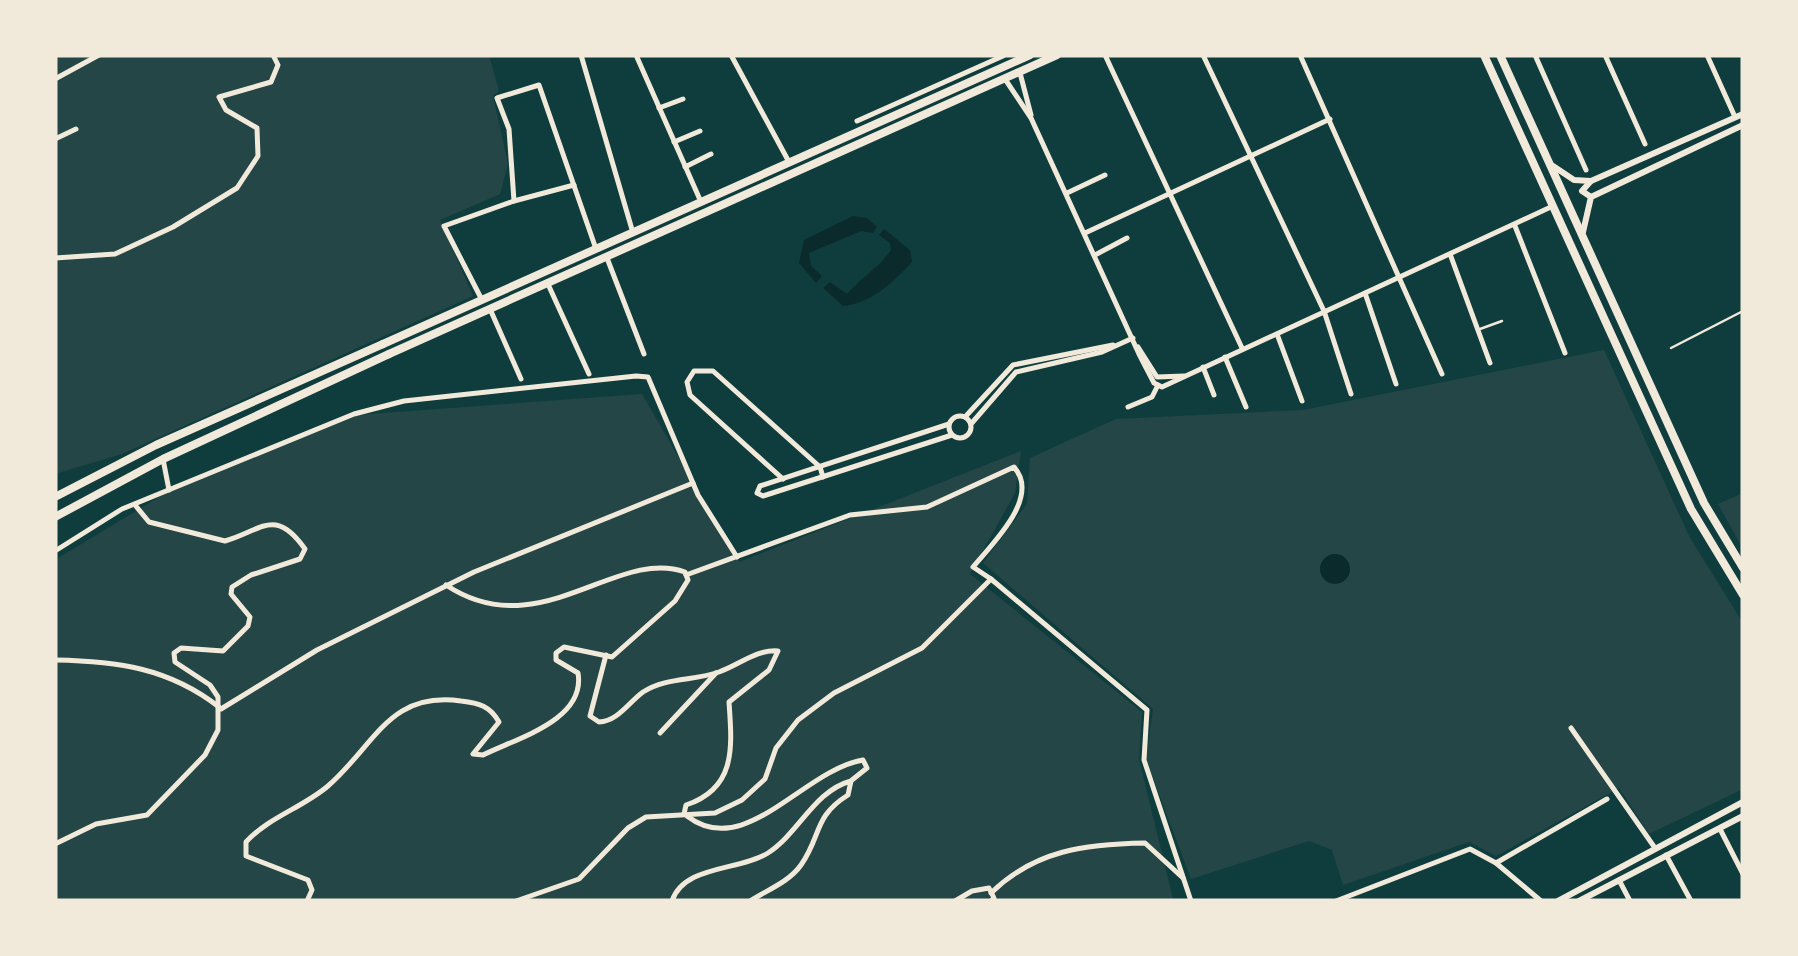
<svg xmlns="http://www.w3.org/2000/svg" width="1798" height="956" viewBox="0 0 1798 956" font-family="'Work Sans',sans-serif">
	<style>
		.green { fill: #244646 }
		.water { fill: #0a2a2b }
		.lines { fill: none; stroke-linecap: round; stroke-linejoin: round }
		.service { stroke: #f1e9da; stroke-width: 2.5 }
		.minor { stroke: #f1e9da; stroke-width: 5 }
		.secondary { stroke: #f1e9da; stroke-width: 6 }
		.primary { stroke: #f1e9da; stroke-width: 8 }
		.trunk { stroke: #f1e9da; stroke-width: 8 }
	</style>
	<rect width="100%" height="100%" fill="#0f3d3e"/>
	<g class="green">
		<polygon points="55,55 489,55 499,91 493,96 508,164 500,194 440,220 473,296 122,454 55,474"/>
		<polygon points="1604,350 1689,536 1743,623 1743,789 1649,834 1619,788 1496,856 1469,842 1343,885 1332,850 1309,841 1191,879 1146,759 1153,709 983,563 1027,504 1030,458 1116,419 1303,410"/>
		<polygon points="642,394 739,562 1021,451 1015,493 970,574 1142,712 1139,759 1173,899 55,901 55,560 174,488 342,416"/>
		<polygon points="1743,493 1743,549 1718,504"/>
	</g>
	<g class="water">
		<polygon points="853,216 867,218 877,227 873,233 861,231 809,253 811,266 822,276 816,283 799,263 804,240"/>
		<path d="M884 229 910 250 912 262C895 281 870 304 843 306L823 288 830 282 847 294C860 278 877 270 891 250L890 243 879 235Z"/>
		<circle cx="1335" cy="569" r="15"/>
	</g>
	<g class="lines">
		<g class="service">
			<polyline points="1480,329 1502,321"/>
			<polyline points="1671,348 1743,311"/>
		</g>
		<g class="minor">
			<polyline points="581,55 633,233"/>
			<polyline points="636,55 701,202"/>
			<polyline points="731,55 789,162"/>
			<polyline points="1105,55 1242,348"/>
			<polyline points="1203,55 1324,311 1351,394"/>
			<polyline points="1300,55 1442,374"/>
			<polyline points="1535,55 1586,170"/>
			<polyline points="1605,55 1645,144"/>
			<polyline points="1707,55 1735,117"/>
			<polyline points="1020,73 1031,115"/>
			<polyline points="55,79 99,55"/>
			<polyline points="1005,79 1031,118 1139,354 1154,383 1162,387 1553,206"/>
			<polyline points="659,108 683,99"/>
			<polyline points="857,121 1003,56"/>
			<polyline points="55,139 76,129"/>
			<polyline points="674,142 700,131"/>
			<polyline points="685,167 711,154"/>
			<polyline points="1067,193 1105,175"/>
			<polyline points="514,201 574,185"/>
			<polyline points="1515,226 1565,353"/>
			<polyline points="1085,233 1330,119"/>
			<polyline points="1450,254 1490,363"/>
			<polyline points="1095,255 1127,238"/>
			<polyline points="55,258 115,254 173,227 237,188 258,156 257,128 226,110 219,97 271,82 278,65 273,55"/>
			<polyline points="607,258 644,354"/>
			<polyline points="547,282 589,374"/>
			<polyline points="1365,293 1396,384"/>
			<polyline points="482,300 444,226 514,201 509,129 497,98 539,85 596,249"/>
			<polyline points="490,309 521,379"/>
			<polyline points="1277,334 1302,401"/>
			<polyline points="1138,347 1157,377 1184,376"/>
			<polyline points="1225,357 1246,407"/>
			<polyline points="1203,367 1214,395"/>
			<polyline points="1128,407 1152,397 1158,385"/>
			<circle cx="960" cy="427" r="11"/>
			<polyline points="965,417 1013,365 1113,345"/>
			<polyline points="949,424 760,486 757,493 763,496 952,435"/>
			<polyline points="971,424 1016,372 1102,352 1133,338"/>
			<polyline points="163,459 169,490"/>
			<polyline points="783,479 690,395 687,382 694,371 713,371 820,467 823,477"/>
			<polyline points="55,551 122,509 354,414 404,401 636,376 648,377 698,495 737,557"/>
			<polyline points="991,579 1147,710 1144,760 1191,901"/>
			<path d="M606 655 590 716 599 722C618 721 628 703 643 692 666 677 694 681 719 672 739 665 757 649 778 651L769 670 729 702C732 746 737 788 686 805L684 814"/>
			<path d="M55 660C117 661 169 668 219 707"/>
			<polyline points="221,709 317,650 474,572 693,483"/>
			<polyline points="1571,728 1655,848"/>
			<polyline points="660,733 716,673"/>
			<path d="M687 816C745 861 803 770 863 760L867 768 852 780"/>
			<polyline points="1720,829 1743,874"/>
			<path d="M55 844 96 824 147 815 205 755 218 730V697L210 685 175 662 174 653 181 648 223 651 248 626 250 617 231 594 232 587 251 575 300 559 305 549C275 506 261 531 225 541L149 522 135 505"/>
			<polyline points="1666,855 1691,901"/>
			<polyline points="1496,863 1607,799"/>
			<polyline points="1619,880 1630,901"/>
			<path d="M991 893C1035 850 1086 844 1145 843L1183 878"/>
			<path d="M307 901 312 890 308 880 246 856V842C269 817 302 808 328 786 376 744 389 691 461 701 479 703 490 706 499 722L473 754 483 755C517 738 586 720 578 673L556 660V653L564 647 612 657 675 601 688 580 685 572C616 547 539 647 446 585"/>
			<path d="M516 901 579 879 628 828 646 817 715 813 742 800 765 779 776 748 798 720 834 693 922 648 991 579 973 567C993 543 1041 497 1014 467L927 507 850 515 686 575"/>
			<path d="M672 901C684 865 739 871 768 853 799 833 814 791 851 781L848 795C813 817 822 835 801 865 789 882 767 890 750 901"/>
			<polyline points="955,901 972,891 989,888 994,898 991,901"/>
			<polyline points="1336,901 1470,849 1496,863 1541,901"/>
		</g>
		<g class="secondary">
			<polyline points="1553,166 1574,180 1591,181 1743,114"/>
			<polyline points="1590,182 1582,191 1591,197"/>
			<polyline points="1583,232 1591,197 1743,125"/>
			<polyline points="1558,901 1743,802"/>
			<polyline points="1579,901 1743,816"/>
		</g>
		<g class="primary">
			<polyline points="1484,55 1691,509 1743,595"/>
			<polyline points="1500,55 1704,503 1743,568"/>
			<polyline points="383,344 1030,55"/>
			<polyline points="389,354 1057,55"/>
		</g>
		<g class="trunk">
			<polyline points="55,497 156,445 383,344"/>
			<polyline points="55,517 163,459 389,354"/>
		</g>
	</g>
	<rect width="1798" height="956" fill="none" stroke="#f1e9da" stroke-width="115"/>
</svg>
